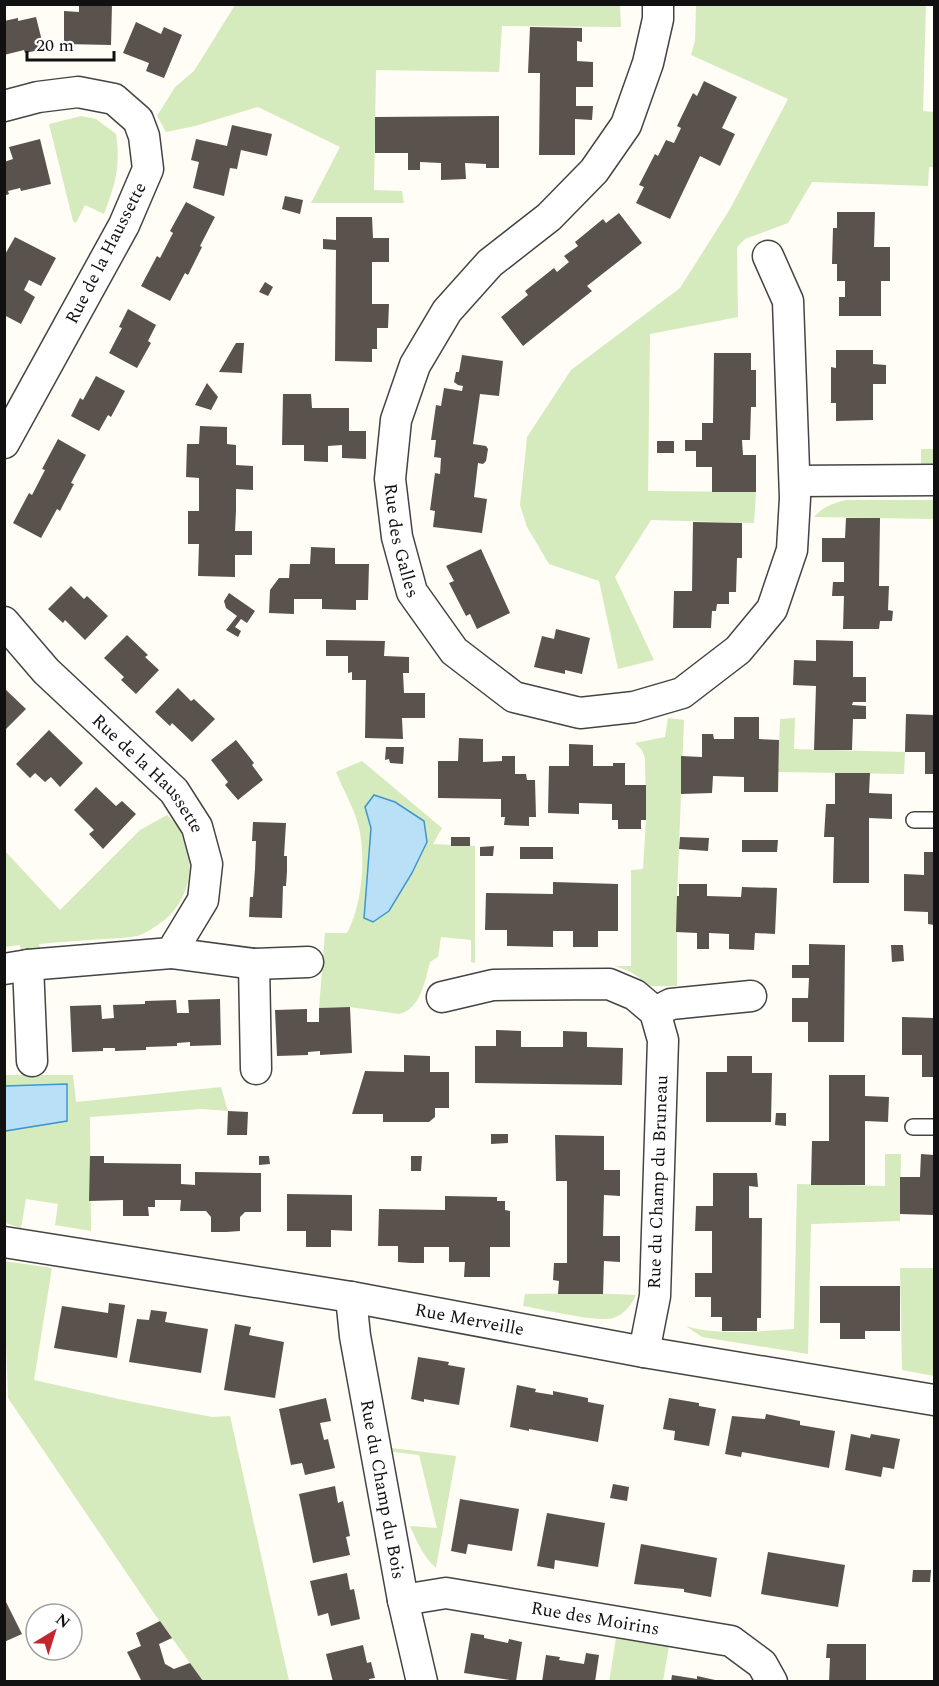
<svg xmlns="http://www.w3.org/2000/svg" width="939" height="1686" viewBox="0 0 939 1686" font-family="Spectral,serif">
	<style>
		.green { fill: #d5ebbd }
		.water { fill: #b9e0f7; stroke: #3f96cf; stroke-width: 1.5 }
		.building { fill: #5a524d }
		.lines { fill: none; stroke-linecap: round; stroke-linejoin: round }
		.service-casing { stroke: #444; stroke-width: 18 }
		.minor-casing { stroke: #444; stroke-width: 33 }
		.service { stroke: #fff; stroke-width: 15 }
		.minor { stroke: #fff; stroke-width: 30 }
		.labels { text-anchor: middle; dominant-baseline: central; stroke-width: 6; stroke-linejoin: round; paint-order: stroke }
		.street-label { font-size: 18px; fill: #111; stroke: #fff }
	</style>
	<rect width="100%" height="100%" fill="#fffdf5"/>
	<g class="green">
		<polygon points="318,4 328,6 337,4 620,5 621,27 502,26 499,72 376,70 374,190 402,191 404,203 311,203 340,147 258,107 195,126 166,132 157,116 175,87 194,71 235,5"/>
		<polygon points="696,5 926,5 923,111 934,112 934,167 929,167 928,186 812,182 788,223 745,239 737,247 738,317 650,334 648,491 756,492 754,523 651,520 615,577 654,660 618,669 599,581 549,564 527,527 520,505 527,437 571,370 680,288 730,209 788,99 691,55 695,41"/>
		<path d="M81 116 96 119 116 134C121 166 115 185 104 214L85 205 76 223 73 221 49 124Z"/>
		<rect x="921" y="449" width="13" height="18"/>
		<path d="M847 500H934V519L814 517C824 506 833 503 847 500Z"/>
		<polygon points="668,718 684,720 677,896 677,986 650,986 631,972 615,966 631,966 631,870 643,869 646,820 645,758 642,750 635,743 665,737"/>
		<polygon points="795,718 794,749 905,752 904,774 778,772 780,719"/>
		<path d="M362 761 442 828 433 844 475 846V963L471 962V940L441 937 438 957 430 962C425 980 421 1009 399 1014L350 1007 319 1008 325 933H347C362 906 366 858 359 828 355 809 343 790 336 772Z"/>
		<path d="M167 815C203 847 195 905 153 928 148 931 142 935 137 936 126 938 115 938 104 939 83 940 61 942 39 944L41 953 22 956 20 945 5 947 4 850 60 910 140 830Z"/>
		<polygon points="4,1075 73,1075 76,1102 221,1087 228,1111 202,1109 90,1117 91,1231 55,1225 58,1204 26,1199 21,1228 5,1223"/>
		<path d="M885 1154H901L900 1221 811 1224 808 1354 702 1337 686 1326C717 1336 761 1331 794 1329L797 1184 885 1186Z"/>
		<polygon points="4,1261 52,1268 34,1380 123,1400 212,1417 230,1416 289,1681 203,1681 151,1609 8,1398 5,1317"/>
		<polygon points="900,1268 934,1268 934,1376 902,1370"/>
		<path d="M590 1293 636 1295C632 1304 624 1315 613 1318 598 1323 542 1309 523 1306L525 1294Z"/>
		<path d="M392 1448 456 1456 436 1568C423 1556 417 1542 410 1526L437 1528 419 1455 393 1452Z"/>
		<polygon points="616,1638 669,1646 663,1681 609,1682"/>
	</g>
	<g class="water">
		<polygon points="374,795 395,802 424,821 427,842 412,873 389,911 373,922 364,918 371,828 365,807"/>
		<polygon points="67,1084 67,1121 5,1131 5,1086"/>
	</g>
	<g class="building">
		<polygon points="79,4 112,4 111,45 64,44 64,11 79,12"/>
		<polygon points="36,17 44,49 25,53 24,50 4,55 4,21 18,18 18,21"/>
		<polygon points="136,22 161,34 164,27 182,35 164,78 146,71 149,63 123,53"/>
		<polygon points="530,27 582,28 582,42 577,41 577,61 593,62 593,87 576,87 576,106 593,106 592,120 575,119 575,155 539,155 540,73 528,73"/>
		<polygon points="704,81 737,97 722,128 735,134 720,166 700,156 670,219 636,203 644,187 639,185 655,154 658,156 666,140 674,143 681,128 677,126 693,93 697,96"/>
		<polygon points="499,116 499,168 486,168 486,164 465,163 466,179 441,180 441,163 420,162 420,170 408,170 408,153 375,153 375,117"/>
		<polygon points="232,125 272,134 267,156 241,150 237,169 230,168 224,196 193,188 199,162 191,160 196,139 227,146"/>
		<polygon points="40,139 51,184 21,191 20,188 8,191 9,194 4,196 4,162 13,159 9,147"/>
		<polygon points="285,196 303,200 300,214 282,209"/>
		<polygon points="186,202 215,217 200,246 202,247 188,275 185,273 170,301 141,286 157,256 160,258 173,233 170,231"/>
		<polygon points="837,212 875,212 874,247 890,247 890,281 881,281 881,316 839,316 839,297 845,297 845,281 837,281 837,264 832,264 833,228 837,228"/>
		<polygon points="619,213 642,243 587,286 592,291 523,346 501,317 528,295 525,291 554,268 557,272 569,262 564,256 578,246 575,242 603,219 606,223"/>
		<polygon points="336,217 372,217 373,238 389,238 389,262 372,262 372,304 389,304 388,328 377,328 377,349 372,349 372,362 335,361 336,250 323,249 323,239 336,240"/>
		<polygon points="15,237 56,258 41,286 29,280 24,290 35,297 21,324 4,315 4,256"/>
		<polygon points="265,282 273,287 268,296 259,292"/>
		<polygon points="128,309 156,325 148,341 151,343 137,368 109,353 122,328 119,327"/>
		<polygon points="236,343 244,343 242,373 219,372"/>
		<polygon points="836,350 873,350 873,364 886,365 886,384 873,384 873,420 836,421 836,403 831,403 831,367 836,368"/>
		<polygon points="714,353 751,353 751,370 756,370 756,407 751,407 750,440 742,440 743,455 756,455 756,492 712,492 712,467 696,467 696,451 685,451 685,440 702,440 702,423 713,423"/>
		<polygon points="462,355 503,361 499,396 480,394 473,444 486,446 488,449 486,461 483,464 478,463 474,497 487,499 482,533 433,527 435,511 430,510 435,473 440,474 441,458 434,457 436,440 431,440 436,405 441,406 444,388 462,391 463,386 458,385 454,382 456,372 459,372"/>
		<polygon points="96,376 125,391 111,417 108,415 99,431 71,416 80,398 83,400"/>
		<polygon points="207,383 218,397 211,410 195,405"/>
		<polygon points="283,394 311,394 312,408 349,408 349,431 366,431 366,459 342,458 342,445 328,446 328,462 304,461 304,445 282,445"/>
		<polygon points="200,426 227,427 227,444 236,445 236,465 253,466 253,490 236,489 236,511 235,531 252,531 252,555 235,555 235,577 198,576 199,544 188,544 188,511 199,511 199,478 186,477 187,444 199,444"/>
		<polygon points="58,439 86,455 71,483 74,484 60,511 57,509 41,538 13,523 29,493 32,495 45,470 42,469"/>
		<rect x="657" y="441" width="17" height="12"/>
		<polygon points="846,518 880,518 879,586 889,586 888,610 893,611 892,621 880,621 879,629 843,629 844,596 832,596 833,582 844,582 844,562 822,562 822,538 845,538"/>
		<polygon points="693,522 742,523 742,558 737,558 736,592 729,592 729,604 717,604 716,611 712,611 711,628 673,628 674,591 692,591"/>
		<polygon points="311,547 335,548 335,564 369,564 368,600 356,600 356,610 322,609 322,599 294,599 294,614 269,613 270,590 279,578 289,578 290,564 310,564"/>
		<polygon points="481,549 510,613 477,629 470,614 466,616 449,583 454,581 446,566"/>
		<polygon points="71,586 84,599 87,596 108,616 85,640 65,620 63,623 48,609"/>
		<polygon points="229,593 255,611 247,623 241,619 235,627 241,631 238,637 226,630 237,616 226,608 224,601"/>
		<polygon points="556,629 590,638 582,674 565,670 565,674 534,667 542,636 554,639"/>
		<polygon points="127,635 148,655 145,657 159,670 136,694 121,680 124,677 104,658"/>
		<polygon points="326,640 385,641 384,656 409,657 409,673 403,673 404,693 425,693 425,718 402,718 403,739 365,738 366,680 352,680 352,672 348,673 348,656 326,656"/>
		<polygon points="816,640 853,641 853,677 866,677 866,702 853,702 852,705 866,706 866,719 853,719 852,750 814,750 816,686 793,685 794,660 816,661"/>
		<polygon points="4,688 26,709 4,731"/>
		<polygon points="178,688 191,701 194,699 215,719 192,742 172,723 170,726 155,712"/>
		<polygon points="906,714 934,715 934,774 925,774 925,752 905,752"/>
		<polygon points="734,717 759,717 759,739 779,740 778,792 744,792 744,777 713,776 712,793 681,794 681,756 702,757 702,734 713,734 714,739 734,739"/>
		<polygon points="49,730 83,763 60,787 51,777 45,782 35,773 30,778 16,764"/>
		<polygon points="459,738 483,739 483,762 502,761 502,756 515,756 515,774 526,774 527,780 535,780 536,817 529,817 529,826 504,825 505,817 501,817 501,799 438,798 438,761 458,761"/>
		<polygon points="236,740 254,763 252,765 263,780 238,800 225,785 228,782 211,760"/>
		<polygon points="569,744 593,745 593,766 613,766 613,763 625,763 625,785 646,785 646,820 641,820 641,829 618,829 618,820 612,820 612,804 579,803 579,814 548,813 549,766 569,766"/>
		<polygon points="386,747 404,747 403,764 390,763 389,759 385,760"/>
		<polygon points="835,773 870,773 869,793 892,794 892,819 869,818 869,883 833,883 834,837 824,837 826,804 835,804"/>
		<polygon points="96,787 116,806 122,801 136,814 103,849 89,834 94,830 74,810"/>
		<polygon points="253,822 286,823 284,856 287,856 287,871 286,886 283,886 282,918 249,917 250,897 253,897 255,869 256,841 252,841"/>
		<rect x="451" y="837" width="19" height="9"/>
		<polygon points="680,837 709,838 708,851 679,849"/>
		<polygon points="742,840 778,840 777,852 742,852"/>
		<polygon points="494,846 493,856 480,856 480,847"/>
		<rect x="520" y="847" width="33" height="12"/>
		<polygon points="924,852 934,852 934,925 928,924 928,912 904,911 904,874 924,875"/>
		<polygon points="553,882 618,884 618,931 598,931 598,947 573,947 573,931 553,931 553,947 507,946 507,930 485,930 486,893 553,894"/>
		<polygon points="679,884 707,884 707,896 741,897 742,887 777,888 775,934 755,933 754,950 729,949 729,934 709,933 709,949 697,949 697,933 676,932 677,896 679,896"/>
		<polygon points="809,944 845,945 844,1042 808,1042 808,1022 792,1022 792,998 808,998 809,978 792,978 792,965 809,965"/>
		<polygon points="891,945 903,945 904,961 892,962"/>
		<polygon points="220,999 221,1045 190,1046 190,1042 177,1043 177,1046 146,1047 146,1050 115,1051 115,1048 103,1048 103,1051 72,1052 70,1006 101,1005 102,1019 114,1018 113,1005 145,1004 145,1001 176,1000 177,1013 189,1013 188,1000"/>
		<polygon points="350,1007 352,1053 320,1055 320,1051 308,1052 308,1055 277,1056 275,1010 307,1009 307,1022 319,1022 319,1008"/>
		<polygon points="902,1017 934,1018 934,1077 922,1077 922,1055 902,1055"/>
		<polygon points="496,1030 521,1031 521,1047 563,1047 563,1031 587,1032 587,1047 623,1048 622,1085 475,1083 475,1046 496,1046"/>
		<polygon points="404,1055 430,1056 430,1072 449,1072 449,1108 435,1108 435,1117 429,1122 383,1122 383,1114 352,1114 365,1071 404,1072"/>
		<polygon points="727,1056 752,1056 752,1073 772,1073 771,1122 706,1122 706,1072 727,1072"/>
		<polygon points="829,1075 865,1075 865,1096 889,1097 888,1122 865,1121 865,1185 811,1185 812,1141 829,1141"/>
		<polygon points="228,1111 248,1112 247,1135 227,1135"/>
		<polygon points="776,1113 786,1113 786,1126 775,1125"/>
		<polygon points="491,1134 508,1134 508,1143 491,1144"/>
		<polygon points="555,1135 604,1136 604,1170 620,1170 620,1196 604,1195 603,1236 620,1236 620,1262 604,1261 603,1294 558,1294 559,1281 553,1280 554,1263 567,1263 567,1181 556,1181"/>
		<polygon points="921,1154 934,1155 934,1215 900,1214 900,1177 920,1177"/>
		<polygon points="90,1156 104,1156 104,1163 181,1164 181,1184 195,1185 195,1172 261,1173 261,1212 245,1212 240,1217 240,1231 226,1232 211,1232 211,1217 206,1211 180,1211 181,1200 155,1200 155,1207 148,1207 149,1216 123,1216 123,1200 89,1201"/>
		<polygon points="259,1156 269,1156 270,1164 259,1165"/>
		<polygon points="411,1156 422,1156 421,1171 411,1171"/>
		<polygon points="713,1173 757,1173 758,1187 749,1186 749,1218 762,1218 761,1318 757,1318 757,1331 722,1331 722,1317 711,1317 711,1297 695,1297 695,1273 712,1273 712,1231 695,1231 696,1206 713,1206"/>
		<polygon points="287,1194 352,1195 352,1231 331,1230 331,1247 306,1247 306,1231 287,1231"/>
		<polygon points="445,1196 497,1197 497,1201 505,1201 505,1210 510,1211 510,1247 490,1247 490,1277 464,1277 465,1262 449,1262 449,1247 424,1247 424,1263 411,1263 398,1262 398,1246 378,1246 379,1209 445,1210"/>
		<polygon points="820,1286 900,1286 900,1331 865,1331 865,1339 840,1339 840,1323 820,1323"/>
		<polygon points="109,1303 125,1305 117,1358 54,1348 62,1306 108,1313"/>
		<polygon points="151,1310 167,1312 165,1322 208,1329 201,1373 129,1362 137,1319 149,1320"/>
		<polygon points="235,1324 251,1327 249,1335 284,1342 275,1398 224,1390"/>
		<polygon points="418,1357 449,1362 448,1365 465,1368 459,1405 424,1399 424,1402 411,1399"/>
		<polygon points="517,1385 536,1389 535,1392 553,1395 553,1391 588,1398 588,1402 604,1405 598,1442 529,1429 529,1431 510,1427"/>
		<polygon points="326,1398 331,1421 320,1423 324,1440 328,1439 335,1468 305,1475 302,1463 291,1465 279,1409"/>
		<polygon points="669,1398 699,1403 699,1406 716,1409 709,1446 674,1440 675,1431 663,1429"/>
		<polygon points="766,1414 800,1421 800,1425 835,1431 829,1468 742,1452 741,1457 725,1454 732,1416 765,1419"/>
		<polygon points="851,1434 870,1438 871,1434 900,1439 894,1469 883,1467 881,1477 845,1470"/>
		<polygon points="613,1484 629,1487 627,1501 610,1498"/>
		<polygon points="335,1486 338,1503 343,1501 350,1536 346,1537 350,1555 313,1563 299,1494"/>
		<polygon points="460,1499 519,1509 512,1551 468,1544 466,1554 451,1551"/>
		<polygon points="547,1513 605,1523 598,1567 555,1560 554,1569 537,1566"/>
		<polygon points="641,1544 717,1558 711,1597 684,1592 684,1589 634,1584"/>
		<polygon points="768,1552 845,1565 838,1607 761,1594"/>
		<polygon points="913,1570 931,1570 930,1582 912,1582"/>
		<polygon points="347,1573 350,1590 354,1589 360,1619 331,1626 328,1613 318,1616 310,1581"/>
		<polygon points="4,1598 22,1634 4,1642"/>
		<polygon points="160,1621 172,1638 159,1644 165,1664 174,1669 190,1663 203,1681 142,1682 127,1652 141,1646 136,1633"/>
		<polygon points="471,1633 484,1635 484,1638 508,1643 509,1639 522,1642 516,1681 464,1673"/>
		<polygon points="827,1644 866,1644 866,1682 829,1682 830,1658 826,1658"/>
		<polygon points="363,1645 367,1663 371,1662 375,1678 369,1679 369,1682 333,1682 326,1654"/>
		<polygon points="586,1653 599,1655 595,1682 542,1682 546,1655 560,1657 559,1660 584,1664"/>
		<polygon points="672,1675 697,1679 697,1676 724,1682 671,1682"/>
	</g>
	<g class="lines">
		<defs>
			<g id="service">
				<polyline points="914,820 934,820"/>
				<polyline points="913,1127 934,1127"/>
			</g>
			<g id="minor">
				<path id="s1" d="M658 4V19L648 63 626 125 594 171 549 217 490 263 447 311 415 365 396 420 390 479 397 537 412 592 454 651 514 697 580 713 634 707 682 693 738 650 772 609 792 550 795 498 788 301 768 256"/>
				<polyline points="4,106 38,97 78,92 114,99 138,120 144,136 148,169 124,225 4,443"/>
				<polyline points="795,481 934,480"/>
				<path id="s2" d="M4 622 46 671 174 791 197 827 207 864 203 900 171 953 28 965 4 969"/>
				<polyline points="171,953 254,964 308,962"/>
				<polyline points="254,964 256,1069"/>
				<polyline points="28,965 32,1061"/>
				<polyline points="442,997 493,985 609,984 635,995 655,1012 663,1040 655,1296 644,1352"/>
				<polyline points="655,1012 671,1004 751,996"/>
				<path id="s3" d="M4 1242 351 1297 644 1352 934 1400"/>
				<path id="s4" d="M351 1297 355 1336 403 1600 422 1682"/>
				<path id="s5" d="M403 1600 446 1593 731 1641 762 1664 772 1682"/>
			</g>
		</defs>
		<use href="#service" class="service-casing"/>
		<use href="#minor" class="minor-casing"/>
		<use href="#service" class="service"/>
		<use href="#minor" class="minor"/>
	</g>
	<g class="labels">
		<g class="street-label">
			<text transform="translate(106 253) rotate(-63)">Rue de la Haussette</text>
			<text stroke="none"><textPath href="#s1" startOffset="628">Rue des Galles</textPath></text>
			<text stroke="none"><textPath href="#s2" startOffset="210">Rue de la Haussette</textPath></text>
			<text transform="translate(658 1182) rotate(-88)">Rue du Champ du Bruneau</text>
			<text stroke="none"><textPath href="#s3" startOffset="472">Rue Merveille</textPath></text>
			<text stroke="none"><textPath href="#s4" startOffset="195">Rue du Champ du Bois</textPath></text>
			<text stroke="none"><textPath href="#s5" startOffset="195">Rue des Moirins</textPath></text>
		</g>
	</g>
	<rect width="939" height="1686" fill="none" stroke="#111111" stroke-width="12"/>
	<g transform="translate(54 1632) rotate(38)"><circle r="28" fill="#ffffff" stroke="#a0a0a0" stroke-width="1.5"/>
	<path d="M0-4.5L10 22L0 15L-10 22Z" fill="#c4262e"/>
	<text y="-9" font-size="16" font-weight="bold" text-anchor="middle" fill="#111111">N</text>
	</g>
	<path d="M27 51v9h87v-9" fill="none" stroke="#111111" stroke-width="3"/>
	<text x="36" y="51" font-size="18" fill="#111111" stroke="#ffffff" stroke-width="4.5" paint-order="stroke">20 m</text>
</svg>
